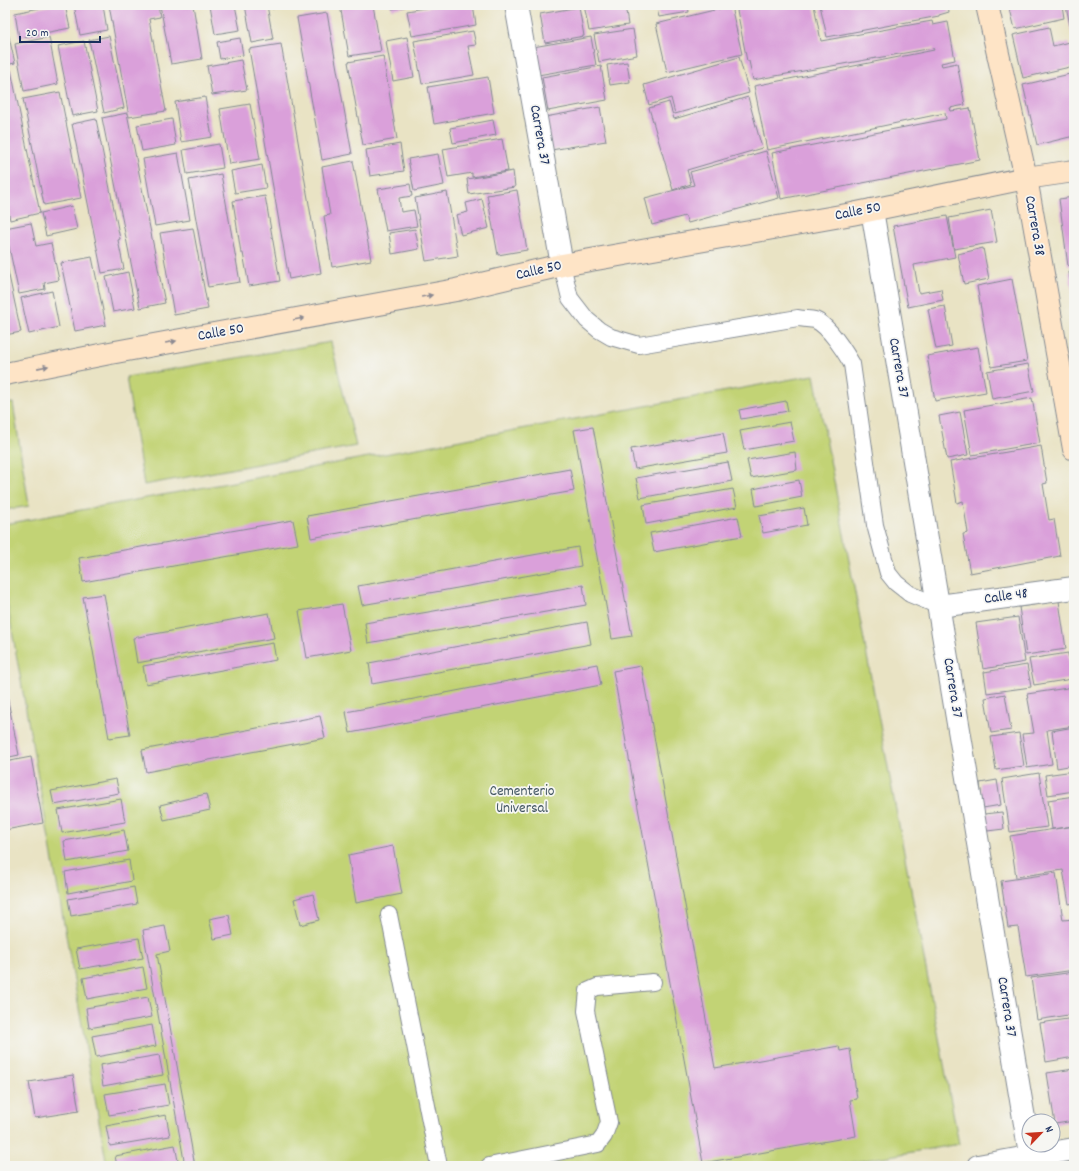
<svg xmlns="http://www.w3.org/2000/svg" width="1079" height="1171" viewBox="0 0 1079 1171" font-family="Dekko,sans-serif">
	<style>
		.green { fill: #c2d375; stroke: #6e816a }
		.building { fill: #daa0da }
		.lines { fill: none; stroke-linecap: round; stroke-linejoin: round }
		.lane-casing { stroke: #828991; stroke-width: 18 }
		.street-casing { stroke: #828991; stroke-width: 24 }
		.secondary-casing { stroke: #828991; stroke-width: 24 }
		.lane { stroke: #fff; stroke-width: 16 }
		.street { stroke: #fff; stroke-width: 22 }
		.secondary { stroke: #fee4c6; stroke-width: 22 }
		.oneway { fill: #8c8a92 }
		.labels { text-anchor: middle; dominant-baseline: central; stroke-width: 3.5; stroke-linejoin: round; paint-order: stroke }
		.street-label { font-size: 15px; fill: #1b2f5e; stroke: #f6f6f2 }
		.park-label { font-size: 15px; fill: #455864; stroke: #f6f6f2 }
	</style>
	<rect width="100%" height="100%" fill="#f6f6f2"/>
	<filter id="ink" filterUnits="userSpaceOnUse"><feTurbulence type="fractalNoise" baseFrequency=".025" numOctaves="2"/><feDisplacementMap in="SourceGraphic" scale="8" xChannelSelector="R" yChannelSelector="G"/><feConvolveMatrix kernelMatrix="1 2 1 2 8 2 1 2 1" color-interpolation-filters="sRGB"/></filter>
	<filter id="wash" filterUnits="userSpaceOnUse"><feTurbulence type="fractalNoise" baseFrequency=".012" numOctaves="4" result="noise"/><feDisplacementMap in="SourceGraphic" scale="16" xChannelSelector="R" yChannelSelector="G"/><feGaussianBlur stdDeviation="0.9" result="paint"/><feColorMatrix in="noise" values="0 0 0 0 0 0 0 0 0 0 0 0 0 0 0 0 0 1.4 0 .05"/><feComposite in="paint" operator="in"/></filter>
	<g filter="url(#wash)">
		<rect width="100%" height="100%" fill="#e9e3c4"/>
		<g class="green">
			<polygon points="331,342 356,446 144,485 126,377"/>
			<polygon points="814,375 959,1144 831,1166 107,1166 5,591 5,524"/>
			<polygon points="13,403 29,506 5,510 5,404"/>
		</g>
		<g id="blocks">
			<g class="building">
				<polygon points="54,5 65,5 70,28 19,38 15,13"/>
				<polygon points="74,5 103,5 107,30 80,35"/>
				<polygon points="109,5 158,5 160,17 149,19 166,111 129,117"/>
				<polygon points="160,5 193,5 202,59 171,64"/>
				<polygon points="210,5 235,5 240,30 215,34"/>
				<polygon points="245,5 267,5 273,39 252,43"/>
				<polygon points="271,5 287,5 287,6 272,9"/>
				<polygon points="340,5 373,5 381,51 349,56"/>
				<polygon points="391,5 409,5 409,6 392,9"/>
				<polygon points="443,5 473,5 476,25 412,36 407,11"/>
				<polygon points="584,5 625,5 628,25 589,31"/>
				<polygon points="656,5 688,5 689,12 659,17"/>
				<polygon points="736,5 814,5 821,41 932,21 933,25 948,22 955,60 941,63 942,66 957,63 965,105 950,108 951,111 970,108 980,160 781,199 772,153 946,119 945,113 767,150 754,86 934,50 933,48 753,80 749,61 747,61"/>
				<polygon points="820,5 948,5 949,12 939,15 939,16 827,37"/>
				<polygon points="1009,5 1062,5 1064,18 1015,29"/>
				<polygon points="1072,5 1074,5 1073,40 1066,6"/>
				<polygon points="731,6 742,54 667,72 656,24"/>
				<polygon points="579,7 584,36 545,43 540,14"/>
				<polygon points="327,13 352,154 322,160 297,18"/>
				<polygon points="5,20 15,63 5,65"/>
				<polygon points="1049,27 1053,46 1069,42 1074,66 1023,78 1013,35"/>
				<polygon points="633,29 637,55 599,62 594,35"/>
				<polygon points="473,31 476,45 468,46 474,75 422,84 414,41"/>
				<polygon points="109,36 124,108 104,113 89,40"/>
				<polygon points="49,37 58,84 24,91 15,44"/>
				<polygon points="407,37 414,77 393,81 386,41"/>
				<polygon points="591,37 596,65 538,75 533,47"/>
				<polygon points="240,38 243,55 220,59 217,42"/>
				<polygon points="84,41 98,111 72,116 58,46"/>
				<polygon points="281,44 321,273 289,279 249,49"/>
				<polygon points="383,56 397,139 363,145 348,62"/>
				<polygon points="739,57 749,93 675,114 671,98 649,105 644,85"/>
				<polygon points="241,60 247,90 212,95 207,66"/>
				<polygon points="627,62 630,82 610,85 607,65"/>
				<polygon points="601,66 607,100 548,111 542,77"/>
				<polygon points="11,70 40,213 10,220 5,194 5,71"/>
				<polygon points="1074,73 1074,136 1037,145 1023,85"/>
				<polygon points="488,77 494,113 434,124 428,87"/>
				<polygon points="60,92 81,198 44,205 23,99"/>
				<polygon points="205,97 212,137 181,142 175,102"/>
				<polygon points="748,97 762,148 687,170 691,184 673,190 649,108 669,102 674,119"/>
				<polygon points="250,104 260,159 229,164 220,109"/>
				<polygon points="600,107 606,141 551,150 545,117"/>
				<polygon points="127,113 165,303 140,308 102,118"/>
				<polygon points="96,119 120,239 118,240 124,269 102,273 72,124"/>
				<polygon points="172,119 176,145 142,151 137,125"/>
				<polygon points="493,120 496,135 453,143 450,128"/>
				<polygon points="502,139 508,171 472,177 472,173 448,177 443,149"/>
				<polygon points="219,144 223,168 187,174 183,150"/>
				<polygon points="400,144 404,171 370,176 366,150"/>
				<polygon points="766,151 779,198 688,223 685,216 652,225 645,198 694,185 690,172"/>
				<polygon points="178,153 190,220 155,226 143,159"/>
				<polygon points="438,154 444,185 414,191 408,159"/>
				<polygon points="353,161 371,260 332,267 324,216 330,215 322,167"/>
				<polygon points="262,165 266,188 235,193 231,171"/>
				<polygon points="513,171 515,187 469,194 467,179"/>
				<polygon points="221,174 240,282 208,287 189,180"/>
				<polygon points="410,184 412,196 399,198 401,212 414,210 417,226 386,231 378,189"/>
				<polygon points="517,190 527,250 498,255 487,195"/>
				<polygon points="447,192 458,256 426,261 415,198"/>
				<polygon points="265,196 280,281 249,286 243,253 241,253 233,201"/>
				<polygon points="1074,197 1074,265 1068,266 1059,199"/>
				<polygon points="482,199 489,228 461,235 456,215 468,212 466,203"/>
				<polygon points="72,206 77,229 46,236 41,213"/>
				<polygon points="991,210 997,242 954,249 949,218"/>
				<polygon points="947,216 955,257 914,265 919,293 941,289 943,300 908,307 893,226"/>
				<polygon points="31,223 36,246 51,243 59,280 44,283 45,289 19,294 5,228"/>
				<polygon points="193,228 208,309 174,315 160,233"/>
				<polygon points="415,229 419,249 392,254 389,233"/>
				<polygon points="983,248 989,279 964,284 958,254"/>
				<polygon points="5,257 21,332 5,335"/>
				<polygon points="92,257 106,325 75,331 61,263"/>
				<polygon points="1074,271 1074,295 1073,295 1069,272"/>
				<polygon points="128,272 135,308 113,312 106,277"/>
				<polygon points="1012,279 1027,361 991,367 977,286"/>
				<polygon points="52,291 59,327 29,334 21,298"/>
				<polygon points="945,306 952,346 936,349 928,309"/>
				<polygon points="978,347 986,392 935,401 927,356"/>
				<polygon points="1028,364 1034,391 992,399 987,371"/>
				<polygon points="1032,398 1040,443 972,455 964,410"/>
				<polygon points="786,401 788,411 741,419 739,410"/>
				<polygon points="960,412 968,455 947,459 939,416"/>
				<polygon points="790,422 794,441 744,450 740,431"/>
				<polygon points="593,427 632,636 612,639 574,430"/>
				<polygon points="723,433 727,453 635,469 631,449"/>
				<polygon points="1041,446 1047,483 1043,484 1049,520 1054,519 1060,556 970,573 963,534 968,533 963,501 957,503 950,462"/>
				<polygon points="795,452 797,470 751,478 747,460"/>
				<polygon points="728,462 732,481 640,498 636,478"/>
				<polygon points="570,469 574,491 311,538 307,516"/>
				<polygon points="799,480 802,497 756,506 753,489"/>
				<polygon points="733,489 737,507 646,524 643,505"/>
				<polygon points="804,508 807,525 763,533 759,516"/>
				<polygon points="738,517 742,536 654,552 650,533"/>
				<polygon points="293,520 298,544 83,582 79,558"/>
				<polygon points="578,547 581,566 362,605 358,586"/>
				<polygon points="583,585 586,605 368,643 365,623"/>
				<polygon points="104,594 130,735 109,738 83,597"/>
				<polygon points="1059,601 1066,649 1026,655 1019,607"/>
				<polygon points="342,604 351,650 307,658 299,611"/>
				<polygon points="269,613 274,638 137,663 133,638"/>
				<polygon points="1018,617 1025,662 983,669 976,623"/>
				<polygon points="587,622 591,644 372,684 369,663"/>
				<polygon points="273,643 276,660 146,684 143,666"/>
				<polygon points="1068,653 1072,679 1034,685 1029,659"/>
				<polygon points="597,664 601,685 350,733 346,712"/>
				<polygon points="1027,665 1031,687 987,693 984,672"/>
				<polygon points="641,666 715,1068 839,1046 840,1051 850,1049 857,1099 850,1100 856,1136 703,1163 613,671"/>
				<polygon points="5,686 19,755 5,758"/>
				<polygon points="1074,687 1074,726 1047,730 1052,764 1027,768 1022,734 1034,733 1027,694"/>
				<polygon points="1005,694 1011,730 991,733 985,698"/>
				<polygon points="320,716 325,738 146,772 142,750"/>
				<polygon points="1074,727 1074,765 1057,768 1052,731"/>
				<polygon points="1019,733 1024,766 996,770 991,737"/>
				<polygon points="31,757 43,823 5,830 5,762"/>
				<polygon points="1074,771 1074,791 1048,795 1045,775"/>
				<polygon points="1039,773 1047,827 1010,832 1002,779"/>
				<polygon points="116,779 119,793 54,805 51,791"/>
				<polygon points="997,780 1001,805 983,808 980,783"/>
				<polygon points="206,794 210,810 164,820 160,805"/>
				<polygon points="1074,796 1074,826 1052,829 1048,800"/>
				<polygon points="121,799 125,822 62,833 58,810"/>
				<polygon points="1002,812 1004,829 987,831 984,814"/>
				<polygon points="1074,826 1074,903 1069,904 1063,870 1016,877 1010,836"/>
				<polygon points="124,830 128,851 67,862 64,841"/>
				<polygon points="393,846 402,894 356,903 348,855"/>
				<polygon points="129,860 132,881 68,893 65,872"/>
				<polygon points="1056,873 1063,920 1074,919 1074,970 1026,977 1018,927 1008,928 1001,881"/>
				<polygon points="134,887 137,904 71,916 68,899"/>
				<polygon points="313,894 319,920 300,925 294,899"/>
				<polygon points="229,915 233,935 214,939 209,919"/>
				<polygon points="165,926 170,951 157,954 195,1166 185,1166 143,930"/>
				<polygon points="139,938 143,958 80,969 76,949"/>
				<polygon points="143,967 147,988 87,999 83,978"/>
				<polygon points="1074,972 1074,1014 1037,1020 1031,978"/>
				<polygon points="148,997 152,1017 89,1028 86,1008"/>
				<polygon points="1074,1018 1074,1057 1046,1062 1040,1023"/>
				<polygon points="152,1025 156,1046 96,1057 92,1036"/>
				<polygon points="159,1055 163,1075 103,1086 100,1065"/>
				<polygon points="1074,1069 1074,1121 1055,1124 1047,1073"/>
				<polygon points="73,1075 79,1111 35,1118 29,1082"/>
				<polygon points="165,1084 169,1105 109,1115 105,1094"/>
				<polygon points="166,1115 170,1136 110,1146 106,1126"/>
				<polygon points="175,1145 179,1166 117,1166 115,1156"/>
			</g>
		</g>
	</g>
	<g filter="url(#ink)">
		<use href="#blocks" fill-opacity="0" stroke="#828991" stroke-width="1"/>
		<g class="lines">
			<defs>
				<g id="lane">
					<path d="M562 265 570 298 587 320 599 330 611 337 639 345 798 318C803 319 810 319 815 320 828 325 845 352 852 364L875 525 888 573 896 583 910 594 939 606"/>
					<polyline points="389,915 439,1166"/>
					<polyline points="489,1166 598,1144 604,1136 609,1122 586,1011 588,991 597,987 653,982"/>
				</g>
				<g id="street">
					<polyline points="516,5 562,265"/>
					<polyline points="872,210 1032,1166"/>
					<polyline points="939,606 1074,588"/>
					<polyline points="978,1166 1074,1149"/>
				</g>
				<g id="secondary">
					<polyline points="987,5 1026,178 1074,449"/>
					<polyline points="5,374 110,353 456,290 562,265 852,214 1026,178 1074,171"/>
				</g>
			</defs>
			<use href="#lane" class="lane-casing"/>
			<use href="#street" class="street-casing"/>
			<use href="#secondary" class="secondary-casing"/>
			<use href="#lane" class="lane"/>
			<use href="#street" class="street"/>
			<use href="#secondary" class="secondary"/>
		</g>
		<defs><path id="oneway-solid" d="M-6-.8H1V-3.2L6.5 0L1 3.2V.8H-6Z"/></defs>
		<g class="oneway">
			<use href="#oneway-solid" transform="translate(427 296) rotate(-10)"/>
			<use href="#oneway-solid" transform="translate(299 319) rotate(-10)"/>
			<use href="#oneway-solid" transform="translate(171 342) rotate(-10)"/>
			<use href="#oneway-solid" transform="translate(43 367) rotate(-11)"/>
		</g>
	</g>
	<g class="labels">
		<g class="street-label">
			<text transform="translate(539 135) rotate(80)">Carrera 37</text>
			<text transform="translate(858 212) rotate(-11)">Calle 50</text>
			<text transform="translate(1034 226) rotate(80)">Carrera 38</text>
			<text transform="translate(539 271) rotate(-13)">Calle 50</text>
			<text transform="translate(221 333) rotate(-10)">Calle 50</text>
			<text transform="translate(898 368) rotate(80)">Carrera 37</text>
			<text transform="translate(1006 597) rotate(-8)">Calle 48</text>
			<text transform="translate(952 688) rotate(81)">Carrera 37</text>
			<text transform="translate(1006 1007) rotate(81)">Carrera 37</text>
		</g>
		<g class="park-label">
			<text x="522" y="792">Cementerio<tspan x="522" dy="17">Universal</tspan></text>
		</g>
	</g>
	<rect width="1079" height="1171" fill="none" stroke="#f6f6f2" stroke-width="20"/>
	<g transform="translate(1041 1133) rotate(65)"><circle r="19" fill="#f6f6f2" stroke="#9ea6b7"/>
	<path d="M0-3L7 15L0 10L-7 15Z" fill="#c8321e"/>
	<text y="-6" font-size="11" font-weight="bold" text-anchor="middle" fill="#1b2f5e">N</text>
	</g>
	<path d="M20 36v6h80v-6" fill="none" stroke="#1b2f5e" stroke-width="2"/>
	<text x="26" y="36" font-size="12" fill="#1b2f5e" stroke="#f6f6f2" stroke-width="3" paint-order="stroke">20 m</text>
</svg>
